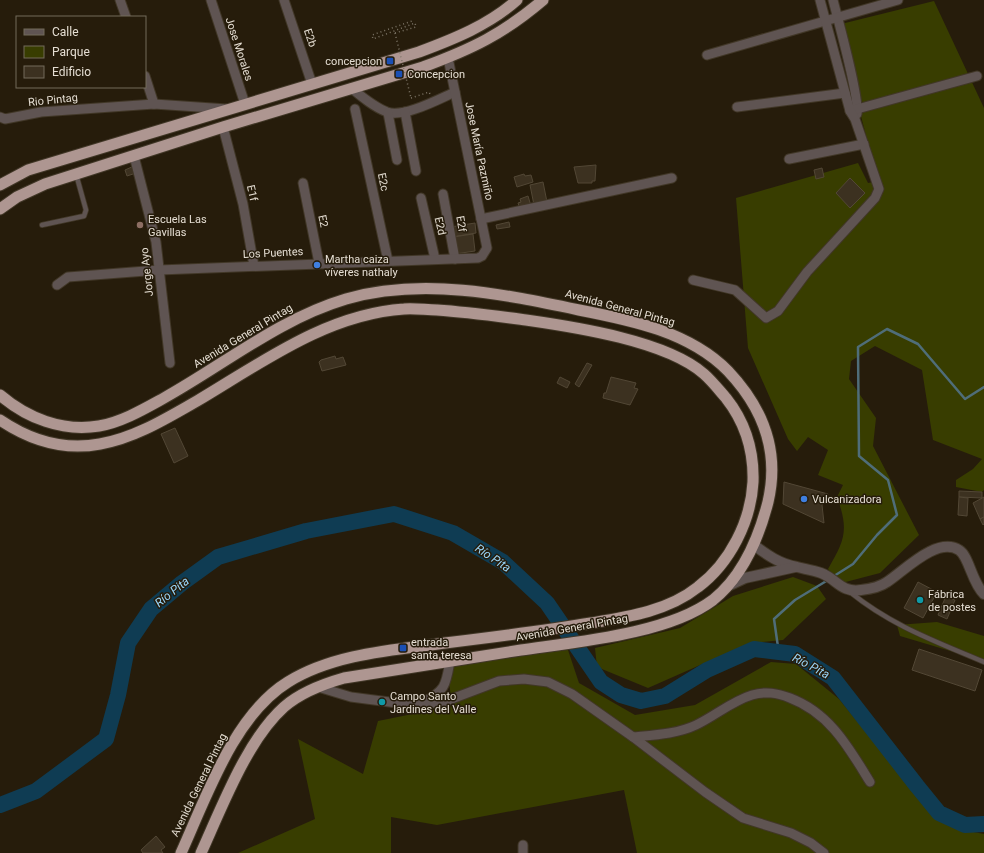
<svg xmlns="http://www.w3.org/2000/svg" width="984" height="853" viewBox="0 0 984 853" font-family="Roboto,sans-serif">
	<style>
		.green { fill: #383d00 }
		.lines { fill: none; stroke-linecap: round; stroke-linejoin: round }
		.stream { stroke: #4f6d79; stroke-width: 2.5 }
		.river { stroke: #0f3c53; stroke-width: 16 }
		.building { fill: #3c3120; stroke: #524735 }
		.service-casing { stroke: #413727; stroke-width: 6 }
		.minor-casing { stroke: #413727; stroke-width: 11 }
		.tertiary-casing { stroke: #413727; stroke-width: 12 }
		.trunk-casing { stroke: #413727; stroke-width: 13 }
		.path { stroke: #7e7668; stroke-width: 1.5; stroke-dasharray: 1 3; stroke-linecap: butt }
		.service { stroke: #5f5452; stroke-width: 4.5 }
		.minor { stroke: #5f5452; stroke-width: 9 }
		.tertiary { stroke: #5f5452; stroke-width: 10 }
		.trunk { stroke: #ae9691; stroke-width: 11 }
		.path-bridge { stroke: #7e7668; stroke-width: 1.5; stroke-dasharray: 1 3; stroke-linecap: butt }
		.transit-dot { fill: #1a4fb4; stroke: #261c0b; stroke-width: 1.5 }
		.education-dot { fill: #8d6e63; stroke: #261c0b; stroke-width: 1.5 }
		.shop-dot { fill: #3f7fe0; stroke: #261c0b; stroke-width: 1.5 }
		.culture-dot { fill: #0f9aa8; stroke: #261c0b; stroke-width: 1.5 }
		.labels { text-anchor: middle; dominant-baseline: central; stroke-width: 3; stroke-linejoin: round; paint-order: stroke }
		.street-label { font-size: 11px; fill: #e5ded3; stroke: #261c0b }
		.poi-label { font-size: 11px; fill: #e5ded3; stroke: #261c0b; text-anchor: start }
		.water-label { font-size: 12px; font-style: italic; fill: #98d5f9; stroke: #261c0b }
	</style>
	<rect width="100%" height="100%" fill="#261c0b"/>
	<g class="green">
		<path d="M934 1 984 108V490L982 492 956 487V480L973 469 982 459 933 440 922 370 875 346 851 361 849 379 876 418 873 446 919 535 880 573 838 584 828 569C845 540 849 530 837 497L843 485 818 475 828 450 808 437 797 451 788 439 748 348 736 198 858 163 868 183 878 181 837 25Z"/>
		<polygon points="793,577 817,586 826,599 783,640 750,643 648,688 597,667 595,648 680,628 733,596"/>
		<polygon points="937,622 984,636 984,661 900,636 897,625"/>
		<polygon points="568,650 579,683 635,715 695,705 771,662 796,664 839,699 923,802 958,829 984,834 984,853 637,853 624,790 437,825 391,817 391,853 238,853 315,819 298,739 363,774 378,721 452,706 447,666 526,653"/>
	</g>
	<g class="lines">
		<g class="stream">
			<polyline points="834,576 853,564 877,535 897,515 888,480 859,456 858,347 887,329 918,344 965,399 984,387"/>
			<polyline points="778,647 774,619 795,600 828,580"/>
		</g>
		<polyline class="river" points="0,805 36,791 106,739 118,695 128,643 151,609 182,583 218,557 306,531 394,514 453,533 503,562 547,603 601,682 621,695 641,701 665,696 707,670 754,649 795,654 833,678 917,786 939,813 965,825 984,824"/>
	</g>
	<g class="building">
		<polygon points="596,165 595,181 592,181 592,183 578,183 574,167"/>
		<polygon points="134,166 136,173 127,176 125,170"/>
		<polygon points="822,168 824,177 816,179 814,170"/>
		<polygon points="524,174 525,176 531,175 533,182 517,187 514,177"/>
		<polygon points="850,178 865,193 850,208 836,193"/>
		<polygon points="543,182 547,202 534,205 530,185"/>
		<polygon points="528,196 531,206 520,209 518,203 521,202 520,199"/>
		<polygon points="509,222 510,227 497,229 496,225"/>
		<polygon points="475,223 476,233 452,237 451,227"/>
		<polygon points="473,234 475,251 455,254 453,237"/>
		<polygon points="335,356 336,359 343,357 346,365 322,371 319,362 321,360"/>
		<polygon points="587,363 592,365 579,387 575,384"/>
		<polygon points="560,377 570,382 567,388 557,383"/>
		<polygon points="611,377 636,383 634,388 638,389 630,405 603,398 604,393 606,393"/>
		<polygon points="175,428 188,456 174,463 161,434"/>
		<polygon points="784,482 828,494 822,505 824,523 783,504"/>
		<polygon points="959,491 982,492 982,498 959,497"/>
		<polygon points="959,497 968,498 967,516 958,515"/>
		<polygon points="984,497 984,517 980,519 973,503"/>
		<polygon points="984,517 984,524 983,525 980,519"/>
		<polygon points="918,582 937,592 923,618 904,608"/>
		<polygon points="946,596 955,600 947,619 938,615"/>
		<polygon points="919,649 982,670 975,691 912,670"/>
		<polygon points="156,836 165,847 161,850 163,853 143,853 141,850"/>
	</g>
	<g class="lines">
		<defs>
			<g id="service">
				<polyline points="42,225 84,216 86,210 76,174"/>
				<path d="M850 592C892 626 935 641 984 662"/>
			</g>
			<g id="minor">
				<polyline points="120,0 126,17"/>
				<polyline points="211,0 245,104"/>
				<polyline points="284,0 312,84"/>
				<path d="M833 0C838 20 860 98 857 114"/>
				<polyline points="707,55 898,0"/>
				<polyline points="145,76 154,104"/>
				<path d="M351 88C362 97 374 107 387 112 404 118 439 99 455 92"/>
				<polyline points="737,107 845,93"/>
				<polyline points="355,109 388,261"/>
				<polyline points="850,111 977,76"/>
				<polyline points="405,112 416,171"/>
				<polyline points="388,113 397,160"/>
				<polyline points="0,117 5,119 41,112 154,104 227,109"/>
				<polyline points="223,127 243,204 254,266"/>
				<polyline points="134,156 156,242 170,363"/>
				<polyline points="789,159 864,144"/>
				<polyline points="303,183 319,263"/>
				<polyline points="443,194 455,259"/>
				<polyline points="421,198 435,259"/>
				<polyline points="481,219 672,178"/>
				<polyline points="693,280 735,290 766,318 778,311 807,272 875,198 879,189 855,119 850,111 820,0"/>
				<polyline points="57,285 68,277 159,270 478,258 482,256 487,248 448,58"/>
				<polyline points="318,687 351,697 397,703 441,703 499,681 524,679 548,682 572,694 633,737 705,792 743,818 791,833 811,843 824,853"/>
				<path d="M423 702C446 691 446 684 450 661"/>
				<path d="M633 737C654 735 677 734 696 725 715 716 732 701 752 695 766 691 777 693 790 698 830 713 849 748 870 782"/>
				<polyline points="523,853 523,845"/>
			</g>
			<g id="tertiary">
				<path d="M754 545C767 555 780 564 797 567 805 569 813 570 821 573 837 579 841 593 861 590 870 589 880 587 887 582 904 571 937 536 959 550 969 556 972 583 984 594"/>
				<polyline points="726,587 745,578 795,567"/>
			</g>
			<g id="trunk">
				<path d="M0 185 28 170 419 52C454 39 489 25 517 0"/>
				<path d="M0 209 17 197 45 184 223 127 423 67C472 49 503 34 543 0"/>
				<path d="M0 395C27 418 62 432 99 426 122 422 144 409 164 398 225 364 279 319 346 299 422 277 503 294 579 310 631 320 690 332 728 371 763 408 780 451 768 502 759 537 743 576 713 600 668 634 576 642 521 650 462 659 403 669 344 678 323 684 301 692 284 707 247 740 222 807 201 853"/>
				<path d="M0 420C31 441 63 451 100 444 135 438 167 418 197 401 261 363 327 314 404 309 415 308 426 310 437 310 467 312 496 316 526 320 575 327 667 341 704 374 712 381 719 390 726 398 745 422 754 451 753 482 751 521 730 563 698 587 668 611 628 617 591 623 542 631 494 637 445 643 393 650 333 654 288 682 234 715 206 798 181 853"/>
			</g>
		</defs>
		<use href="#service" class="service-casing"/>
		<use href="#minor" class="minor-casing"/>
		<use href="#tertiary" class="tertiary-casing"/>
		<use href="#trunk" class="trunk-casing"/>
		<g class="path">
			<polyline points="395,33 416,27 415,23 373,39 372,35 412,21"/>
			<polyline points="411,98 429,92 430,94"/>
		</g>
		<use href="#service" class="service"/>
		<use href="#minor" class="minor"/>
		<use href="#tertiary" class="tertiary"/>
		<use href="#trunk" class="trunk"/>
		<polyline class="path-bridge" points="395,33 411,98"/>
	</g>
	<g class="transit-dot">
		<rect x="386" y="57" width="8" height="8" rx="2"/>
		<rect x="395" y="70" width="8" height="8" rx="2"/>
		<rect x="399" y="644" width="8" height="8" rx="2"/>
	</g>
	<circle class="education-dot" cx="140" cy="225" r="4"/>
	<g class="shop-dot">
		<circle cx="317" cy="265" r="4"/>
		<circle cx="804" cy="499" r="4"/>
	</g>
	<g class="culture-dot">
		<circle cx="920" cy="600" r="4"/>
		<circle cx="382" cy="702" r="4"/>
	</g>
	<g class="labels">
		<g class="street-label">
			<text transform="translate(310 38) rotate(71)">E2b</text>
			<text transform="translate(239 49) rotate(72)">Jose Morales</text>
			<text transform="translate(53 100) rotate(-6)">Rio Pintag</text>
			<text transform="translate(479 151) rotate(78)">Jose María Pazmiño</text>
			<text transform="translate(383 182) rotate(78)">E2c</text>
			<text transform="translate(252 193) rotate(77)">E1f</text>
			<text transform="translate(323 221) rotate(78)">E2</text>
			<text transform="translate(461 224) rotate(80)">E2f</text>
			<text transform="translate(440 226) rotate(77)">E2d</text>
			<text transform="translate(273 253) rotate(-3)">Los Puentes</text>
			<text transform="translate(147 272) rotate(-96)">Jorge Ayo</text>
			<text transform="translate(620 308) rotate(15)">Avenida General Pintag</text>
			<text transform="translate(243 336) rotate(-31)">Avenida General Pintag</text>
			<text transform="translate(572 628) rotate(-10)">Avenida General Pintag</text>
			<text transform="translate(199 785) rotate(-64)">Avenida General Pintag</text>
		</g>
		<g class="poi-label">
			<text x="382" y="61" text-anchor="end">concepcion</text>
			<text x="407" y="74">Concepcion</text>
			<text x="148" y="219">Escuela Las<tspan x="148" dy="13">Gavillas</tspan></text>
			<text x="325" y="259">Martha caiza<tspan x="325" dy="13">víveres nathaly</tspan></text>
			<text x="812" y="499">Vulcanizadora</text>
			<text x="928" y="594">Fábrica<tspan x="928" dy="13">de postes</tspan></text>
			<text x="411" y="642">entrada<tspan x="411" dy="13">santa teresa</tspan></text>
			<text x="390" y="696">Campo Santo<tspan x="390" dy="13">Jardines del Valle</tspan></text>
		</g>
		<g class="water-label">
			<text transform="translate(493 558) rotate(34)">Río Pita</text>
			<text transform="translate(172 592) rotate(-39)">Río Pita</text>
			<text transform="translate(811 666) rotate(28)">Río Pita</text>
		</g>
	</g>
	<rect x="16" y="16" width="130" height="72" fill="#261c0b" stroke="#726a5b"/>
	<rect x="24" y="29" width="20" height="6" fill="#5f5452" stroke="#726a5b"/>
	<text x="52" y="36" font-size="12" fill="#e5ded3">Calle</text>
	<rect x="24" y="46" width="20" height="12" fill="#383d00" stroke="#726a5b"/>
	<text x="52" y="56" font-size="12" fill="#e5ded3">Parque</text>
	<rect x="24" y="66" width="20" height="12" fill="#3c3120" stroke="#726a5b"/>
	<text x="52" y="76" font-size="12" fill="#e5ded3">Edificio</text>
</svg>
